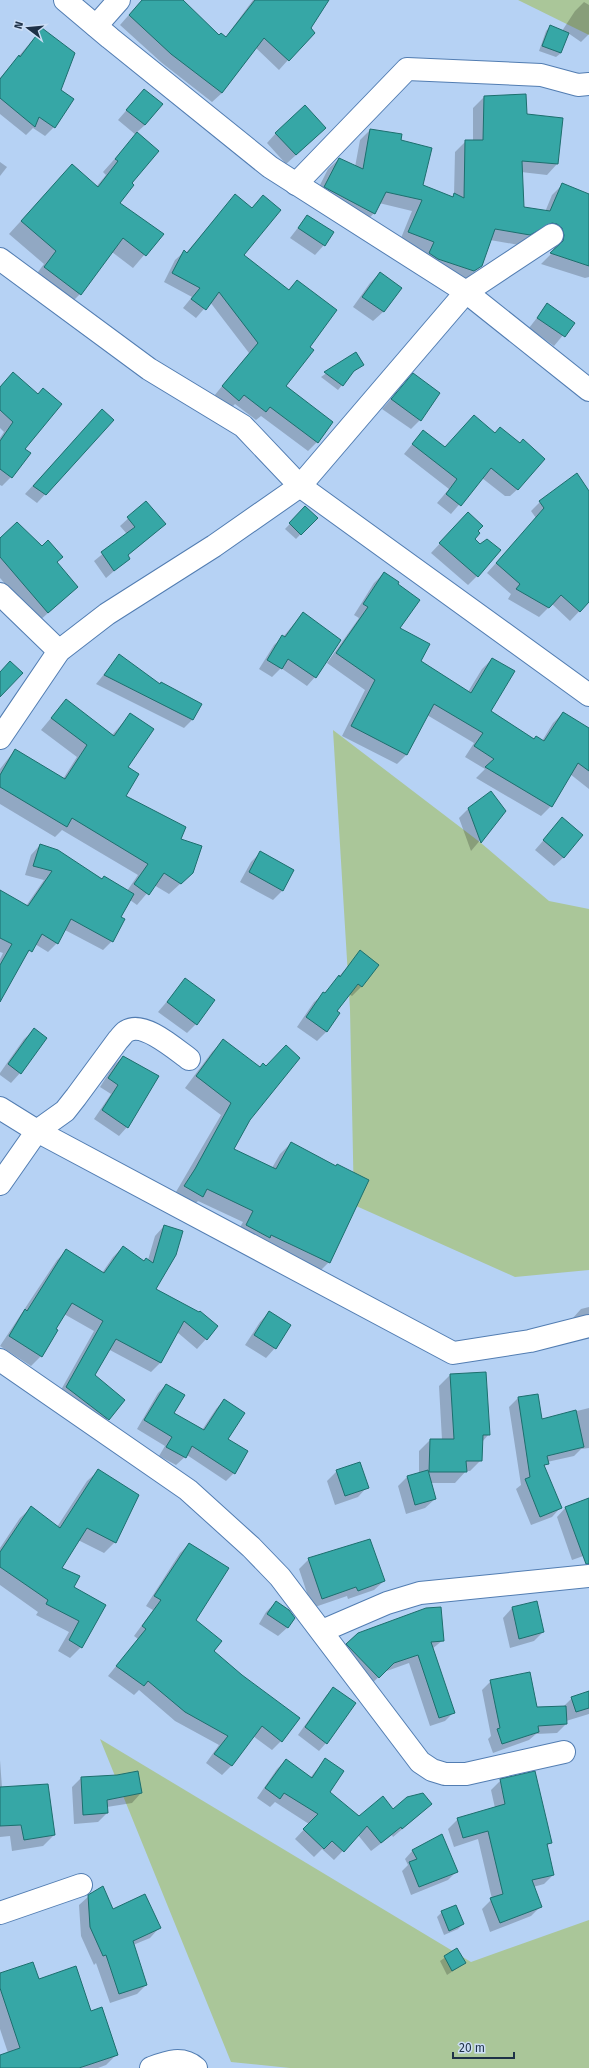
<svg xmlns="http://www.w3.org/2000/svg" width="589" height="2068" viewBox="0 0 589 2068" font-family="'Fira Sans',sans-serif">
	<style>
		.green { fill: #aac699 }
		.shadow { fill: #0003 }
		.building { fill: #36a7a6; stroke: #1d6f6e }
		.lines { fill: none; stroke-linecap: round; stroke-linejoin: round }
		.minor-casing { stroke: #527db2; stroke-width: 24 }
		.minor { stroke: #fff; stroke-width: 22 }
	</style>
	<rect width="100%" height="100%" fill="#b6d2f4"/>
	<g class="green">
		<polygon points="518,0 589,0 589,35"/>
		<polygon points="333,730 481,843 549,901 589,909 589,1270 515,1277 354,1205 350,1009"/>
		<polygon points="100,1739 471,1962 589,1920 589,2068 290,2068 231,2062"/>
	</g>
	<g class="shadow">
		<polygon points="142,0 181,0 219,36 225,38 253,0 328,0 288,60 279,70 256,48 222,93 212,102 162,63 120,25"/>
		<polygon points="584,2 589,5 589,34 581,42 568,33 561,53 556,57 539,51 546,31 550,27 562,31 575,11"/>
		<polygon points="42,29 60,91 54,127 45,136 33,128 26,135 0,114 0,78"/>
		<polygon points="144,90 145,125 136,133 130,183 119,203 162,234 133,268 112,252 80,294 67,307 32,280 44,264 9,234 72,165 96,187 106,175 103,172 136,135 118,120"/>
		<polygon points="525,95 526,115 557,164 547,175 521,172 523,208 545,212 552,195 563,184 589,195 589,277 585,278 541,264 553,252 554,246 519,245 490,240 481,266 463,282 399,243 412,211 379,203 374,213 364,224 314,197 328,169 339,159 355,167 360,140 370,130 400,141 421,185 452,198 454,195 455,152 466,141 473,141 473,108 484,97"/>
		<polygon points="276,133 315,138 286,164 267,143"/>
		<polygon points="0,162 7,167 0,176"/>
		<polygon points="235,195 251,209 263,196 243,255 288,290 297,281 308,347 285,386 317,442 308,451 261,416 256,420 235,404 230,409 214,396 249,353 210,302 196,318 183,308 192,297 164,282 175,260 184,252 186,253"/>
		<polygon points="307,216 324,245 315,255 290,238"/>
		<polygon points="380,273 400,288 383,312 373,321 353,307 370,283"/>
		<polygon points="547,305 573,323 554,346 529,328"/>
		<polygon points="355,353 363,364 351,374 338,390 321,377"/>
		<polygon points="413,374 420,420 411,429 382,409"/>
		<polygon points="3,383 23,449 11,477 2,486 0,485 0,438 4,432 0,428 0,387"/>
		<polygon points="474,416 520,487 510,496 505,496 482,478 451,514 437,503 449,489 404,454 423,431 445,447"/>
		<polygon points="94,419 113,420 37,503 25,494"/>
		<polygon points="589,492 589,601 570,621 552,604 539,617 508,599 511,594 487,573 536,518 531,511 540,502"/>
		<polygon points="146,502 157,531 127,556 129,558 106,578 94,561 127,534 120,526"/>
		<polygon points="305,508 316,518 296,539 285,529"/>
		<polygon points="459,523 477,531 474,539 480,545 477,576 468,585 431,553"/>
		<polygon points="0,540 42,547 56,562 67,596 38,622 0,578"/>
		<polygon points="384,573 399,628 420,661 468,692 482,669 492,659 489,711 534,740 542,741 553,723 563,713 589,729 589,789 570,774 551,806 541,816 476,778 485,769 465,757 474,743 427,715 407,754 397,764 342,736 365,690 327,663 359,618 354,615 374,583"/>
		<polygon points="303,613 315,677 307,686 281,668 272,677 259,669 274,645 283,637"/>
		<polygon points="119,656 160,685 192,720 184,728 96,684"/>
		<polygon points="66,700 112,735 131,714 125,796 179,839 192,873 169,894 154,885 137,905 130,900 119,918 112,941 103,950 65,930 57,943 48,952 35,944 22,960 0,1000 0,959 3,953 0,952 0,891 26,906 44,880 25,875 31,855 40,845 102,880 127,891 138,875 62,830 55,837 0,804 0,769 15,750 63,779 77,757 41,730"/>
		<polygon points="469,808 505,811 471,851 459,818"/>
		<polygon points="562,819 564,857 554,866 535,850"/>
		<polygon points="260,853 293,870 282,891 273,900 240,882 251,862"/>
		<polygon points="360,952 377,965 361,987 352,996 349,994 335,1011 327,1031 317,1041 297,1027 314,1002 324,994"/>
		<polygon points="186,979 196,1024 187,1033 158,1012"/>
		<polygon points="34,1030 20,1073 11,1083 0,1075 0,1073 24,1039"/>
		<polygon points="224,1040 250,1119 233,1149 272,1168 280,1154 291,1143 329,1262 318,1273 235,1236 243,1222 198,1201 191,1208 173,1197 221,1115 185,1088 212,1052"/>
		<polygon points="123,1057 127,1127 119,1136 94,1119 111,1094 100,1087 114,1065"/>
		<polygon points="164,1226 154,1289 206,1339 197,1349 177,1332 160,1363 151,1372 108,1349 94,1376 124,1400 98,1429 57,1397 94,1331 64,1314 41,1356 31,1366 0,1346 57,1260 67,1250 102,1273 113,1257 123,1247 144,1262 148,1260 155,1236"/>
		<polygon points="589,1307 589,1328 573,1324 572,1319 581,1309"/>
		<polygon points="269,1312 275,1348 266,1358 245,1345 260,1322"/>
		<polygon points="485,1373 489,1434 482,1442 481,1460 470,1471 466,1471 455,1483 430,1483 435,1499 425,1508 406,1514 398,1486 407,1477 419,1474 419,1451 430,1440 442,1440 439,1386 450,1375"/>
		<polygon points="166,1385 173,1414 202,1430 216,1409 224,1400 227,1439 234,1473 226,1481 187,1455 176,1465 159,1456 165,1446 137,1429 158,1393"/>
		<polygon points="518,1398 541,1420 589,1408 589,1448 581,1449 574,1456 547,1462 544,1467 561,1507 552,1517 531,1525 516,1489 521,1485 509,1407"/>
		<polygon points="98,1471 115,1542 104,1553 78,1540 60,1568 73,1588 104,1606 81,1647 70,1658 58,1651 69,1632 36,1615 38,1612 0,1585 0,1548 20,1518 31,1508 57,1527 87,1481"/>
		<polygon points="337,1471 367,1487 358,1497 335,1505 327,1481"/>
		<polygon points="589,1499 589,1554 572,1560 557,1517 566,1507"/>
		<polygon points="189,1544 194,1620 212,1651 281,1741 272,1750 253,1736 231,1766 222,1775 206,1763 219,1745 175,1721 139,1690 134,1695 108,1676 138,1639 134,1636 153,1610 146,1606 180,1553"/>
		<polygon points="309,1559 384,1581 374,1590 348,1599 347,1596 312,1608 299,1569"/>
		<polygon points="276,1602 288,1627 278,1636 259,1624 266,1612"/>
		<polygon points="512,1608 543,1632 534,1641 510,1648 503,1618"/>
		<polygon points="358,1633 443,1640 432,1649 453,1713 445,1721 430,1726 409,1663 384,1672 369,1686 338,1653"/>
		<polygon points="491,1681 536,1708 563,1707 572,1698 589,1692 589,1714 566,1721 566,1724 557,1733 536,1734 529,1740 493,1753 488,1739 491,1736 482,1690"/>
		<polygon points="334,1688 326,1743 319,1751 298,1735 326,1696"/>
		<polygon points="325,1759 329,1792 359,1817 393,1810 421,1813 393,1837 392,1835 371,1851 358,1835 334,1860 322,1849 314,1857 295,1839 309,1824 275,1802 270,1807 257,1798 277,1769 286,1760 310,1778"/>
		<polygon points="0,1760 2,1788 54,1835 43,1846 12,1851 10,1836 0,1837"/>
		<polygon points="81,1778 141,1793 132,1803 107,1807 107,1813 98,1822 74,1824 72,1787"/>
		<polygon points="501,1780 551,1842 546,1847 553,1875 544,1884 533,1887 540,1907 531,1916 490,1932 482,1909 492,1899 478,1839 454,1847 448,1829 458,1819 495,1808 491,1790"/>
		<polygon points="413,1850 456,1872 448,1880 411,1895 402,1871 408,1865 405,1859"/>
		<polygon points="89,1896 113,1911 159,1928 150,1938 133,1945 146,1985 137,1994 110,2003 96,1963 94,1965 81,1936 79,1905"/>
		<polygon points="442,1912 463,1924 458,1929 444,1935 437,1917"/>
		<polygon points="457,1949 465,1963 447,1975 440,1961"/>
		<polygon points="0,1974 38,1980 90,2012 117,2054 106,2065 98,2068 0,2068 0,2056 8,2053 0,2029"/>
	</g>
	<g class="building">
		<polygon points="142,0 183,0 219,35 221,33 226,37 255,0 329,0 311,28 315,33 289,61 264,38 222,93 171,54 129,15"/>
		<polygon points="550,25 569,33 561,53 542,46"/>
		<polygon points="42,28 75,53 61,90 74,99 55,128 39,117 35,127 0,98 0,79 19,55 20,57"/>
		<polygon points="144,89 163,104 145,125 126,110"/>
		<polygon points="526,94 527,114 563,118 558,164 522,161 524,207 550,211 562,183 589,194 589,266 550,253 563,241 564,235 562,228 557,224 552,223 530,235 495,229 482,266 474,271 438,259 429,253 434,242 408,232 422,200 386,192 375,214 324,187 339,158 363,169 370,129 402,134 401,140 432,148 423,185 453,197 454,193 464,198 465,140 483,140 484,96"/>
		<polygon points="305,105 326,128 296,155 275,133"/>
		<polygon points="137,132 159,151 132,183 134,185 120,203 164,234 146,256 123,238 81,295 44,267 56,251 21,221 72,164 98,187 118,161 115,159"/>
		<polygon points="235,194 252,208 263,195 281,210 244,255 289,290 297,280 337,310 310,347 314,350 286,386 333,422 318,443 270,407 266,412 244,395 239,401 222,386 258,343 219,292 206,310 191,299 200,288 172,273 184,250 187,253"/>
		<polygon points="307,215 334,232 325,246 298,228"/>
		<polygon points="380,272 402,288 384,312 362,297"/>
		<polygon points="547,303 575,323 565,337 537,318"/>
		<polygon points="356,352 364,365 354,371 343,386 324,372"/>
		<polygon points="13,372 38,394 43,388 62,404 25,449 31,453 12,478 0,469 0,441 13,422 0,410 0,387"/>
		<polygon points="413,373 440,393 421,421 391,399"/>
		<polygon points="102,409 114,420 46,495 33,486"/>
		<polygon points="474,415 495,433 500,427 520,443 523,439 545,459 518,490 491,468 461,506 446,494 457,479 412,444 423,430 445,447"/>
		<polygon points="577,473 589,491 589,602 580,612 561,595 549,608 516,589 520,584 496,563 544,508 539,501"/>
		<polygon points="146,501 166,524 128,555 130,559 114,571 101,552 135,527 127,517"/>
		<polygon points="305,506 318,518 301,535 289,523"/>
		<polygon points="468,512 483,526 478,531 480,533 475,539 480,544 487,539 501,550 478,577 439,543"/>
		<polygon points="17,522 42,546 48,540 63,557 57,562 78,587 48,613 0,557 0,538"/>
		<polygon points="384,572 399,582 398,584 420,600 400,628 430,644 421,661 471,693 492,658 515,671 491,711 534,739 536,736 544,741 563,712 589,728 589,771 578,763 552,807 485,767 494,759 474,746 483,733 434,704 407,755 351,726 375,680 336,653 368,607 363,604"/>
		<polygon points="303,612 341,640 316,678 288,659 282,669 267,660 282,635 285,637"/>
		<polygon points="119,654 160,684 161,682 202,704 193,720 104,675"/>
		<polygon points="10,661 23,673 0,697 0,672"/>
		<polygon points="66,699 114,736 130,713 154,729 128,767 139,774 126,796 186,827 181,839 202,846 193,873 181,884 164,873 149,895 134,884 148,864 72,818 67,827 0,787 0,775 15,749 65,779 87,745 51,718"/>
		<polygon points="491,791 506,811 481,843 468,808"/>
		<polygon points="562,817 583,835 564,858 543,840"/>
		<polygon points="40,844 58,850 102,879 104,876 134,894 121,917 125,919 113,942 71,919 58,944 42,934 32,952 29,950 0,1002 0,965 12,944 0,938 0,890 28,906 52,871 33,866"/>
		<polygon points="260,851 294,870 283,891 249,872"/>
		<polygon points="360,950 379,965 362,987 358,984 337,1011 340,1013 327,1032 306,1017 323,992 325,993 339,975 340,977"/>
		<polygon points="185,978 215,1000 197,1025 167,1002"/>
		<polygon points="34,1028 47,1038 21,1074 8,1064"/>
		<polygon points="223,1039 260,1067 263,1063 266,1066 286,1045 300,1058 250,1120 234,1149 276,1169 291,1142 336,1166 337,1164 369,1180 330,1263 271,1235 270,1238 246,1225 253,1211 207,1189 203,1197 184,1186 195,1169 231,1103 196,1076"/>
		<polygon points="123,1056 159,1076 128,1128 102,1110 118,1085 108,1078"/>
		<polygon points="164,1225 183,1231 176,1255 156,1289 199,1312 200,1311 218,1326 207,1340 184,1321 161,1363 116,1339 95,1375 125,1400 109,1420 66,1387 103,1321 72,1303 56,1329 58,1330 42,1357 9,1336 25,1309 27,1311 66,1249 104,1273 123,1246 144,1261 146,1258 153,1263"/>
		<polygon points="269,1311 291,1325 276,1349 254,1335"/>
		<polygon points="486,1372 490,1435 483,1435 482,1461 466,1461 467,1472 429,1472 430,1439 454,1439 450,1374"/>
		<polygon points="166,1384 185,1395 174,1413 204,1430 224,1399 245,1413 228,1439 248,1451 235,1474 192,1446 186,1458 166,1447 172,1437 144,1420"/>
		<polygon points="538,1394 542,1419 576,1410 584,1447 547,1456 549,1464 544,1465 562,1508 540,1517 525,1479 530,1477 518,1397"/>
		<polygon points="360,1462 369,1488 345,1496 336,1470"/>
		<polygon points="98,1469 139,1495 116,1543 87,1528 62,1568 80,1576 74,1587 106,1605 82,1648 69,1640 79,1621 46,1604 48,1600 0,1567 0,1552 31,1506 60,1528"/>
		<polygon points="428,1470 436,1499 415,1505 407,1476"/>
		<polygon points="589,1498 589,1564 586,1564 565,1507"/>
		<polygon points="370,1539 385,1581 358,1591 356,1587 322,1599 308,1558"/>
		<polygon points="189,1543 229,1568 196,1620 222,1641 214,1651 242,1675 300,1718 282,1742 262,1726 232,1766 214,1754 228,1736 185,1712 148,1681 144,1686 116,1666 146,1629 142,1626 161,1600 154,1596"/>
		<polygon points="276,1601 289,1610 295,1618 288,1628 267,1614"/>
		<polygon points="537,1601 544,1632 519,1639 512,1607"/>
		<polygon points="441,1607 444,1641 431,1642 455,1713 439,1718 418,1655 394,1663 379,1678 346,1644 358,1633 426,1608"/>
		<polygon points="530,1672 537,1707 566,1706 567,1724 538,1726 539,1732 502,1744 497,1729 500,1728 490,1680"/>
		<polygon points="333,1687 356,1703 327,1744 305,1727"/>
		<polygon points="589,1691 589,1708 576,1712 571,1697"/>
		<polygon points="325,1758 344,1771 330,1792 359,1816 383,1796 393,1809 407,1797 423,1793 432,1804 402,1829 401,1827 381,1843 367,1826 344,1852 332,1841 324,1849 303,1829 318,1814 284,1793 280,1799 265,1788 286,1759 312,1778"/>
		<polygon points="138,1771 142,1793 107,1800 108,1813 83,1815 81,1777 117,1775"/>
		<polygon points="535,1771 552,1843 547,1844 554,1875 532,1880 542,1907 500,1923 490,1898 503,1894 488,1831 463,1838 457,1818 505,1804 500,1779"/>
		<polygon points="48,1784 55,1835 24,1840 21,1825 0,1826 0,1787"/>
		<polygon points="442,1834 458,1872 419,1887 409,1862 417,1859 412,1850"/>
		<polygon points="103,1886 113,1909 145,1894 161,1928 133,1941 147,1985 119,1994 106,1955 103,1956 90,1927 88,1895"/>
		<polygon points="456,1905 464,1924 449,1931 441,1911"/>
		<polygon points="457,1948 466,1963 452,1971 444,1956"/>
		<polygon points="33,1962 39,1979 76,1966 91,2011 102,2007 118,2055 79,2068 0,2068 0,2055 20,2048 0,1988 0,1973"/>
	</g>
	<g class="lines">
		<defs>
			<g id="minor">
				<polyline points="65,0 110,38 270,167 466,292 589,390"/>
				<polyline points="96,26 119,0"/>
				<polyline points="296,184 407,69 541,75 578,85 589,84"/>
				<polyline points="0,259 149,369 243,426 300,486 589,695"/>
				<polyline points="0,594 59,651"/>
				<polyline points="0,738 59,651 107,614 214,546 300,486 466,292 552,235"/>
				<polyline points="0,1108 37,1131 453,1353 530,1341 589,1326"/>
				<path d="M0 1184 37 1131 65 1111 76 1097 118 1040C121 1037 124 1032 127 1031 144 1021 175 1049 189 1059"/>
				<polyline points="0,1360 188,1490 251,1547 280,1577 420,1762 432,1770 445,1774 466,1774 564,1752"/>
				<polyline points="322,1631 387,1603 420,1593 589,1576"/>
				<polyline points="0,1913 81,1885"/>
				<path d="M151 2068C167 2062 182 2056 196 2068"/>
			</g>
		</defs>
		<use href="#minor" class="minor-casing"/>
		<use href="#minor" class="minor"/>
	</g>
	<g transform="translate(28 28) rotate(286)" stroke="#ccdef6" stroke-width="3" paint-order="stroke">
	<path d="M0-3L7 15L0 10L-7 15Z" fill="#1e3147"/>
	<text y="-6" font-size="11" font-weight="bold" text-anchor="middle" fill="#1e3147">N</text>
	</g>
	<path d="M453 2052v6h61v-6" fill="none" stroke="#1e3147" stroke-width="2"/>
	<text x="459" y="2052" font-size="12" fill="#1e3147" stroke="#ccdef6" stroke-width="3" paint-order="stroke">20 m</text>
</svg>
